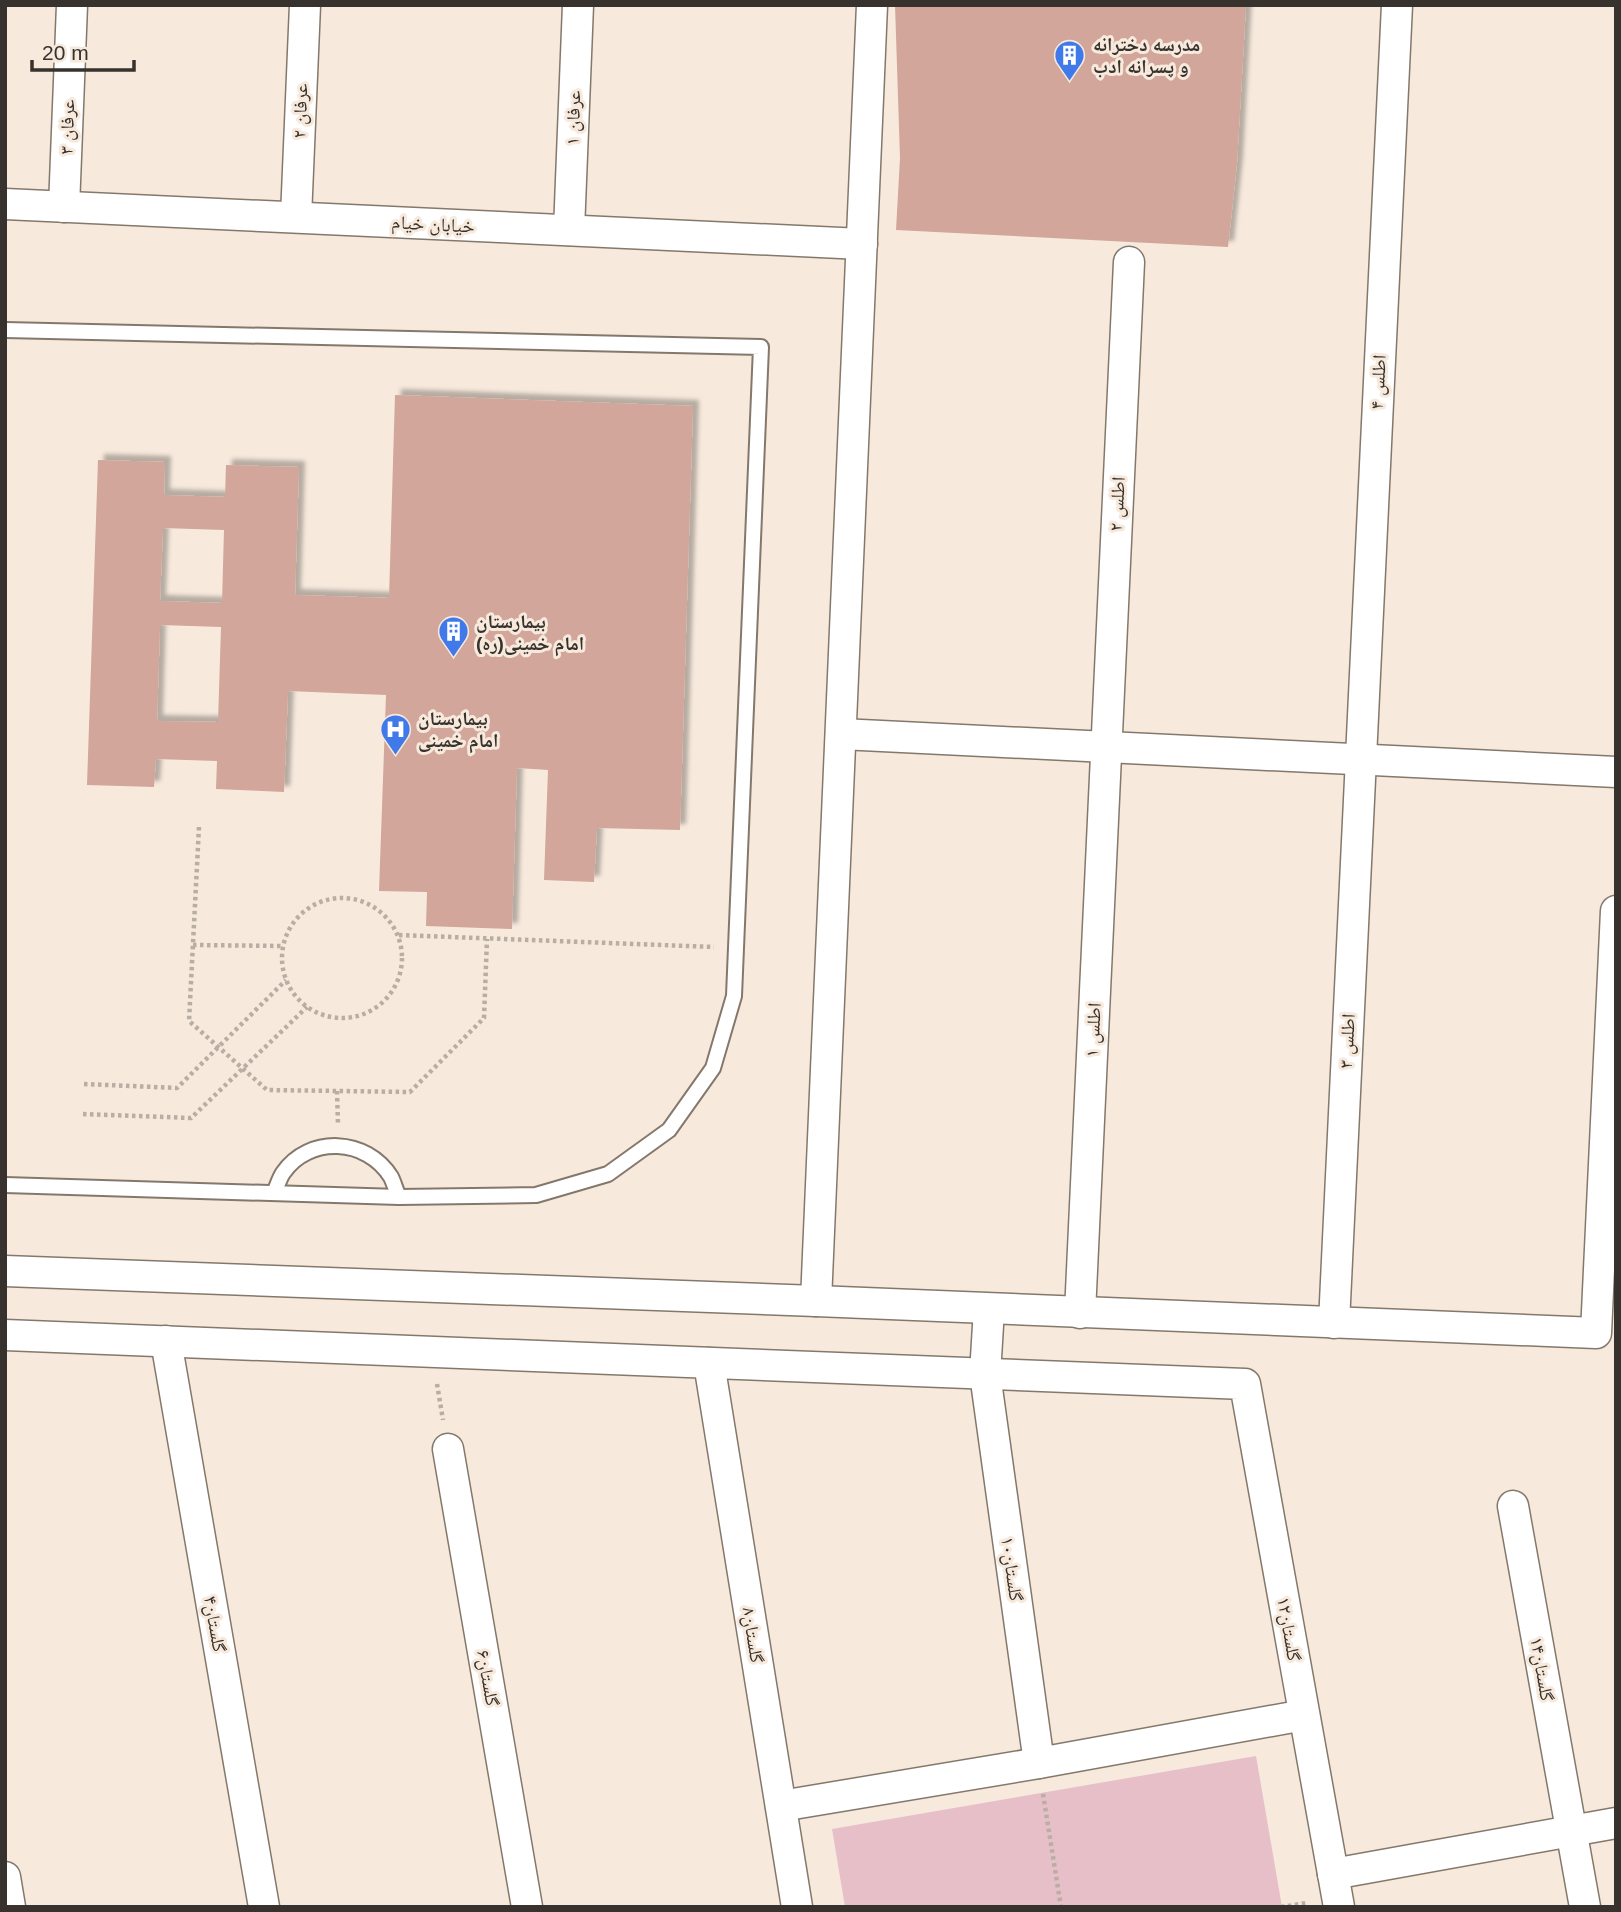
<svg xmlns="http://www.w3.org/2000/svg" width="1621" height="1912" viewBox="0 0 1621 1912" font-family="Helvetica,'Noto Naskh Arabic',sans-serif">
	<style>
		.green { fill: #e7bfc9 }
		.building { fill: #d2a69a; fill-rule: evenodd; filter: url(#shadow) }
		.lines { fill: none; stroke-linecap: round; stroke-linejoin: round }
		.lane-casing { stroke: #84786c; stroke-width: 18 }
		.street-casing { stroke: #84786c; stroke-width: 33 }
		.path { stroke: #b9aea3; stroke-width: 4.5; stroke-dasharray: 3.5 3.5; stroke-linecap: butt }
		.lane { stroke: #fff; stroke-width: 14 }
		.street { stroke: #fff; stroke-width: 30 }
		.labels { text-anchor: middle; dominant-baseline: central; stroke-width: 6; stroke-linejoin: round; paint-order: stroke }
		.poi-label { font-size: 19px; font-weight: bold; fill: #37322d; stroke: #f7e9dc; text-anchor: start }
		.street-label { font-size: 19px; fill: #37322d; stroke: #f7e9dc }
	</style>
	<defs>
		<filter id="shadow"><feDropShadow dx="6" dy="-6" stdDeviation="2" flood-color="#0004"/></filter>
	</defs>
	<rect width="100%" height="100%" fill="#f7e9dc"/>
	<polygon class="green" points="1256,1756 1282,1907 845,1907 832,1829"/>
	<g class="building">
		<polygon points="895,5 1246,5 1237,163 1228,247 896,230 900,158"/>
		<path d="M395 395 693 406 680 830 597 828 594 882 544 880 548 770 517 768 512 929 426 926 427 892 379 891 386 695 288 691 284 792 216 789 217 761 156 759 154 787 87 785 98 460 165 462 164 495 225 497 226 465 299 467 295 595 389 598ZM163 528 224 530 222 603 160 601ZM160 625 221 627 218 722 157 721Z"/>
	</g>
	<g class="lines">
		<defs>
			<g id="lane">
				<polyline points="5,330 761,347 734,996 713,1068 669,1130 608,1174 536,1195 399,1197 5,1185"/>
				<path d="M274 1193C277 1187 279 1179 283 1173 309 1135 367 1138 391 1177 394 1183 396 1191 399 1197"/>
			</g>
			<g id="street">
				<polyline points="5,204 862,244"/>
				<polyline points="64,207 72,5"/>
				<polyline points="296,217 305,5"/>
				<polyline points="569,230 578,5"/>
				<polyline points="841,734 1616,772"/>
				<polyline points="5,1271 816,1301 1596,1333 1616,911"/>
				<polyline points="816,1301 872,5"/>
				<polyline points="989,1309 985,1374 1039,1763"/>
				<polyline points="1080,1313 1129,262"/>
				<polyline points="1334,1323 1397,5"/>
				<polyline points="5,1335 1245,1384 1339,1907"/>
				<polyline points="166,1341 264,1907"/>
				<polyline points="709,1363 797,1907"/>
				<polyline points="448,1449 527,1907"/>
				<polyline points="1513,1506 1585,1907"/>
				<polyline points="781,1806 1039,1763 1304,1715"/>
				<polyline points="1333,1874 1616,1823"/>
				<polyline points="5,1877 10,1907"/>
			</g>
		</defs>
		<use href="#lane" class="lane-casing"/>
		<use href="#street" class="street-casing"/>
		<g class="path">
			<polyline points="199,827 189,1021 267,1090 410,1092 484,1018 487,939"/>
			<circle cx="342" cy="958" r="60"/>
			<polyline points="399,935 714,947"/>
			<polyline points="193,945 283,946"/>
			<polyline points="84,1084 177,1088 286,980"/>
			<polyline points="337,1091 338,1125"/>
			<polyline points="83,1114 191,1118 307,1007"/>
			<polyline points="437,1384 443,1420"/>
			<polyline points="1043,1794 1061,1907"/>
			<polyline points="1281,1907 1307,1903"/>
		</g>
		<use href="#lane" class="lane"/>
		<use href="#street" class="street"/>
	</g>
	<defs>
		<symbol id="building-pin" viewBox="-11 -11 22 30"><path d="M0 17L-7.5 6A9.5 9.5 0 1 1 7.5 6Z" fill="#4079e9" stroke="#f7e9dc"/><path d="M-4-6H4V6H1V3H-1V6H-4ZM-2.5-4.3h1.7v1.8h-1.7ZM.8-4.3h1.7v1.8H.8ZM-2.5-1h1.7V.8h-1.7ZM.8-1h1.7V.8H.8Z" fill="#fff"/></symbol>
		<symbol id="hospital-pin" viewBox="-11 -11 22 30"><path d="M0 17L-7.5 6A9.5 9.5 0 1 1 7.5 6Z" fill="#4079e9" stroke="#f7e9dc"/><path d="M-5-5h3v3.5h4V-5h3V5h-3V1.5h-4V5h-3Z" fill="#fff"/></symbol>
	</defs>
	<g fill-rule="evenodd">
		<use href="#building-pin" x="1052" y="38" width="35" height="47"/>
		<use href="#building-pin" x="436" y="614" width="35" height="47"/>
		<use href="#hospital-pin" x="378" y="712" width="35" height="47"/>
	</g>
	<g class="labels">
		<g class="poi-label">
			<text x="1093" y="44">مدرسه دخترانه<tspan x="1093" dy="22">و پسرانه ادب</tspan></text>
			<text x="476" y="621">بیمارستان<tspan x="476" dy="22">امام خمینی(ره)</tspan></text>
			<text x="418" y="718">بیمارستان<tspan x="418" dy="22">امام خمینی</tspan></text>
		</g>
		<g class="street-label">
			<text transform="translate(300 111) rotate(-88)">عرفان ۲</text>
			<text transform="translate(573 118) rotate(-88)">عرفان ۱</text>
			<text transform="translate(67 127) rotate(-88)">عرفان ۳</text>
			<text transform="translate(433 224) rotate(3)">خیابان خیام</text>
			<text transform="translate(1378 382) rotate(-87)">اطلس ۴</text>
			<text transform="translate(1117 504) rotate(-87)">اطلس ۲</text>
			<text transform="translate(1093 1030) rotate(-87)">اطلس ۱</text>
			<text transform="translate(1347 1041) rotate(-87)">اطلس ۳</text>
			<text transform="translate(1012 1569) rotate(82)">گلستان۱۰</text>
			<text transform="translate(215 1624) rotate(80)">گلستان۴</text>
			<text transform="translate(1289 1629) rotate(80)">گلستان۱۲</text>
			<text transform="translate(753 1635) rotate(81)">گلستان۸</text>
			<text transform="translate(1542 1669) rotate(80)">گلستان۱۴</text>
			<text transform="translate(488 1678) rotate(80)">گلستان۶</text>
		</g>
	</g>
	<rect width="1621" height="1912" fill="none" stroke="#37322d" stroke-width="14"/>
	<path d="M32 60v10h102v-10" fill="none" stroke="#37322d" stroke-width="3.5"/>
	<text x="42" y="60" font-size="21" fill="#37322d" stroke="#f7e9dc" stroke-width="5" paint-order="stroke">20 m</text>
</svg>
